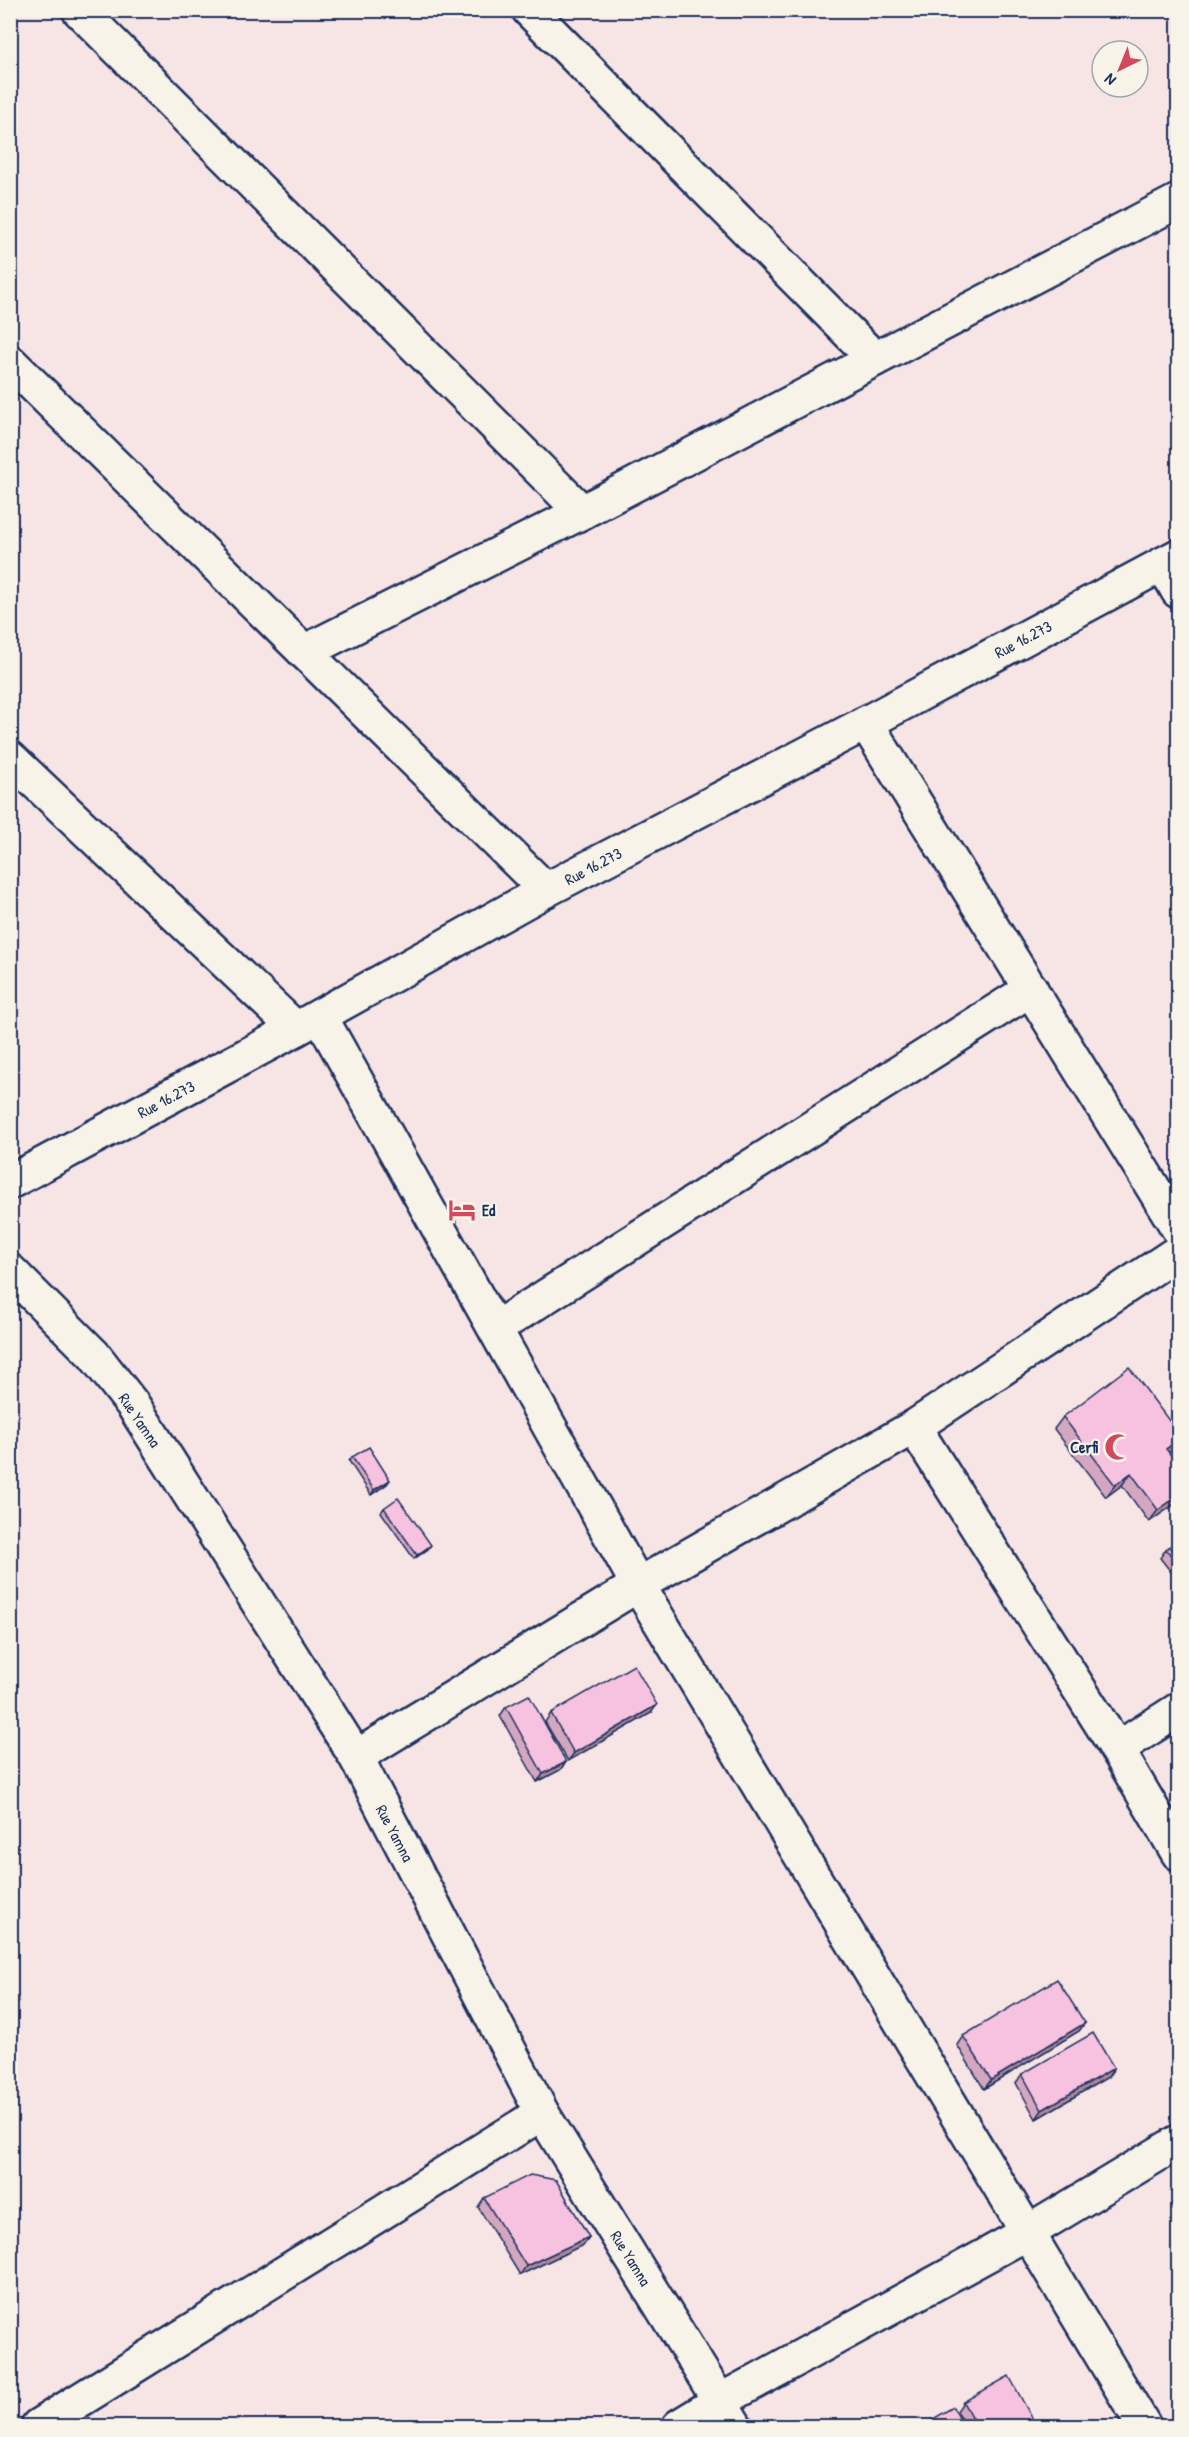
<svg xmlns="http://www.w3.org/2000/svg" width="1189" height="2437" viewBox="0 0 1189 2437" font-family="'Patrick Hand',sans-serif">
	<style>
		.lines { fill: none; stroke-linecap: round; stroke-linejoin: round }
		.minor-casing { stroke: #1b2f5e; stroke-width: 38 }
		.minor { stroke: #f7f3e8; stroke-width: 33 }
		.wall { fill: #d4a7c0; stroke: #1b2f5e; stroke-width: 1.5 }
		.shaded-wall { fill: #ac889c; stroke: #1b2f5e; stroke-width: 1.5 }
		.building { fill: #f6c2df; stroke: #1b2f5e; stroke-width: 1.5 }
		.labels { text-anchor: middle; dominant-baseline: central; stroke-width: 4.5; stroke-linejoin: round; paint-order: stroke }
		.street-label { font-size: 16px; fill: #1b2f5e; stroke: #f7f3e8 }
		.poi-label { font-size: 16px; font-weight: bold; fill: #1b2f5e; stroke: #f7f3e8; text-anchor: start }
	</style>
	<rect width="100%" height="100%" fill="#f7e4e5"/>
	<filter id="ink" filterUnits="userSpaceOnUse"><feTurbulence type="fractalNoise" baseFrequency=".0167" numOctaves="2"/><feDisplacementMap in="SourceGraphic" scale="12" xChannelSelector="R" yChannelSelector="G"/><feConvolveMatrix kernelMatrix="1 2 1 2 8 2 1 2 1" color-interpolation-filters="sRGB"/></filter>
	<g filter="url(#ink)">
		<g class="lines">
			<defs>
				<g id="minor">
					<polyline points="79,10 582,512"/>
					<polyline points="529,10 875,359"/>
					<polyline points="10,362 546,890"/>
					<polyline points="1163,564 1178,591"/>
					<polyline points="304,652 582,512 1178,201"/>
					<polyline points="866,723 1178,1228"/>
					<polyline points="10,758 296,1029"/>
					<polyline points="320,1016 638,1585 1144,2426"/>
					<polyline points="10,1182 296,1029 546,890 866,723 1178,556"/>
					<polyline points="10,1271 94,1355 133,1405 356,1757 542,2113 735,2426"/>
					<polyline points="496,1328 1031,989"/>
					<polyline points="914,1427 1117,1749 1178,1853"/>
					<polyline points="1117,1749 1178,1710"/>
					<polyline points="356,1757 638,1585 914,1427 1178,1252"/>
					<polyline points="38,2426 542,2113"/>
					<polyline points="679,2426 720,2401 1027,2233 1178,2142"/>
				</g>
			</defs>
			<use href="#minor" class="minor-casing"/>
			<use href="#minor" class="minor"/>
		</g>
		<g class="wall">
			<polygon points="1063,1417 1179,1434 1179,1441 1172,1450 1169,1453 1179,1466 1179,1501 1149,1522 1122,1485 1106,1497 1054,1429"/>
			<polygon points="352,1457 387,1484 371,1495 349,1461"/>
			<polygon points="384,1508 428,1549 414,1559 381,1512"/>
			<polygon points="1179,1540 1179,1582 1160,1558 1166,1549"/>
			<polygon points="506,1707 566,1762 560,1770 537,1782 500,1716"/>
			<polygon points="551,1713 651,1713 568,1761 545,1722"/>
			<polygon points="1085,2023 1079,2031 984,2089 957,2045 963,2036"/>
			<polygon points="1114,2068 1108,2077 1036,2119 1016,2083 1022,2074"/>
			<polygon points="484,2198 589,2237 583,2245 520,2275 478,2207"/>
			<polygon points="1179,2356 1179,2374 1173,2364"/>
			<polygon points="963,2402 1037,2427 966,2427 957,2411"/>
		</g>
		<g class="shaded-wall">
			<polygon points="1179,1439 1179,1441 1172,1450 1157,1462 1166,1449"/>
			<polygon points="1131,1473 1122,1485 1106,1497 1115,1485"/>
			<polygon points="390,1480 387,1484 371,1495 374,1490"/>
			<polygon points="1179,1495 1179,1501 1149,1522 1158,1510"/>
			<polygon points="431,1545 428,1549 414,1559 417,1555"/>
			<polygon points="657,1705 651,1713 568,1761 574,1753"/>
			<polygon points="566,1762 560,1770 537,1782 543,1774"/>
			<polygon points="1085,2023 1079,2031 984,2089 991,2080"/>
			<polygon points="1114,2068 1108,2077 1036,2119 1042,2110"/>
			<polygon points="589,2237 583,2245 520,2275 526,2266"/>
		</g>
		<g class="building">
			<polygon points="1129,1367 1179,1434 1179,1439 1166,1449 1179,1466 1179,1495 1158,1510 1131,1473 1115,1485 1063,1417"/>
			<polygon points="369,1447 390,1480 374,1490 352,1457"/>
			<polygon points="398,1498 431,1545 417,1555 384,1508"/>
			<polygon points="1179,1540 1179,1566 1166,1549"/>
			<polygon points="634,1665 657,1705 574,1753 551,1713"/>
			<polygon points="529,1695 566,1762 543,1774 506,1707"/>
			<polygon points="1057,1979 1085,2023 991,2080 963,2036"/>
			<polygon points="1093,2033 1114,2068 1042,2110 1022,2074"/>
			<polygon points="530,2175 556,2180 589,2237 526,2266 484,2198"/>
			<polygon points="1009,2376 1037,2427 977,2427 963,2402"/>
			<polygon points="953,2407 964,2427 920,2427"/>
		</g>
	</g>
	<defs>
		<symbol id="hotel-bare" viewBox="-9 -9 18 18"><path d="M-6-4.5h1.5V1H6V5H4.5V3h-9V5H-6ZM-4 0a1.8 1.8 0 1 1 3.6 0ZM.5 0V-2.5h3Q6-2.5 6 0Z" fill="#d1495b" stroke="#f7f3e8" stroke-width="2.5" paint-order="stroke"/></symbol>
		<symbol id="mosque-bare" viewBox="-9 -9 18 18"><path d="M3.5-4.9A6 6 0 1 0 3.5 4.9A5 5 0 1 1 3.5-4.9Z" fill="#d1495b" stroke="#f7f3e8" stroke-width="2.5" paint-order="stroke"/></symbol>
	</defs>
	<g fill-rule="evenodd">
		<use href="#hotel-bare" x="443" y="1191" width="38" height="38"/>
		<use href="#mosque-bare" x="1099" y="1428" width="38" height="38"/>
	</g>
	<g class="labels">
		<g class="street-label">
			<text transform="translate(1023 639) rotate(-28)">Rue 16.273</text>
			<text transform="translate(593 866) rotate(-28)">Rue 16.273</text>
			<text transform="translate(166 1099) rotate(-28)">Rue 16.273</text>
			<text transform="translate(140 1420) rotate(56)">Rue Yamna</text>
			<text transform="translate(395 1833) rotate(62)">Rue Yamna</text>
			<text transform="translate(631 2258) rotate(58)">Rue Yamna</text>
		</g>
		<g class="poi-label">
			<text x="482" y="1210">Ed</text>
			<text x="1098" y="1447" text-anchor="end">Cerfi</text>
		</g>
	</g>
	<rect width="1189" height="2437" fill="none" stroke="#f7f3e8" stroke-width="36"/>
	<rect x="18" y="18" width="1153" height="2401" fill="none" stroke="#1b2f5e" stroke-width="2" filter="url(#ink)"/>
	<g transform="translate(1120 69) rotate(223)"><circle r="28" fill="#f7f3e8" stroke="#9fa5b1" stroke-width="1.5"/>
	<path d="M0-4.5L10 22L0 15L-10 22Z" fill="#d1495b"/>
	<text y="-9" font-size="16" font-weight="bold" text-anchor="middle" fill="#1b2f5e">N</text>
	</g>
</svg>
